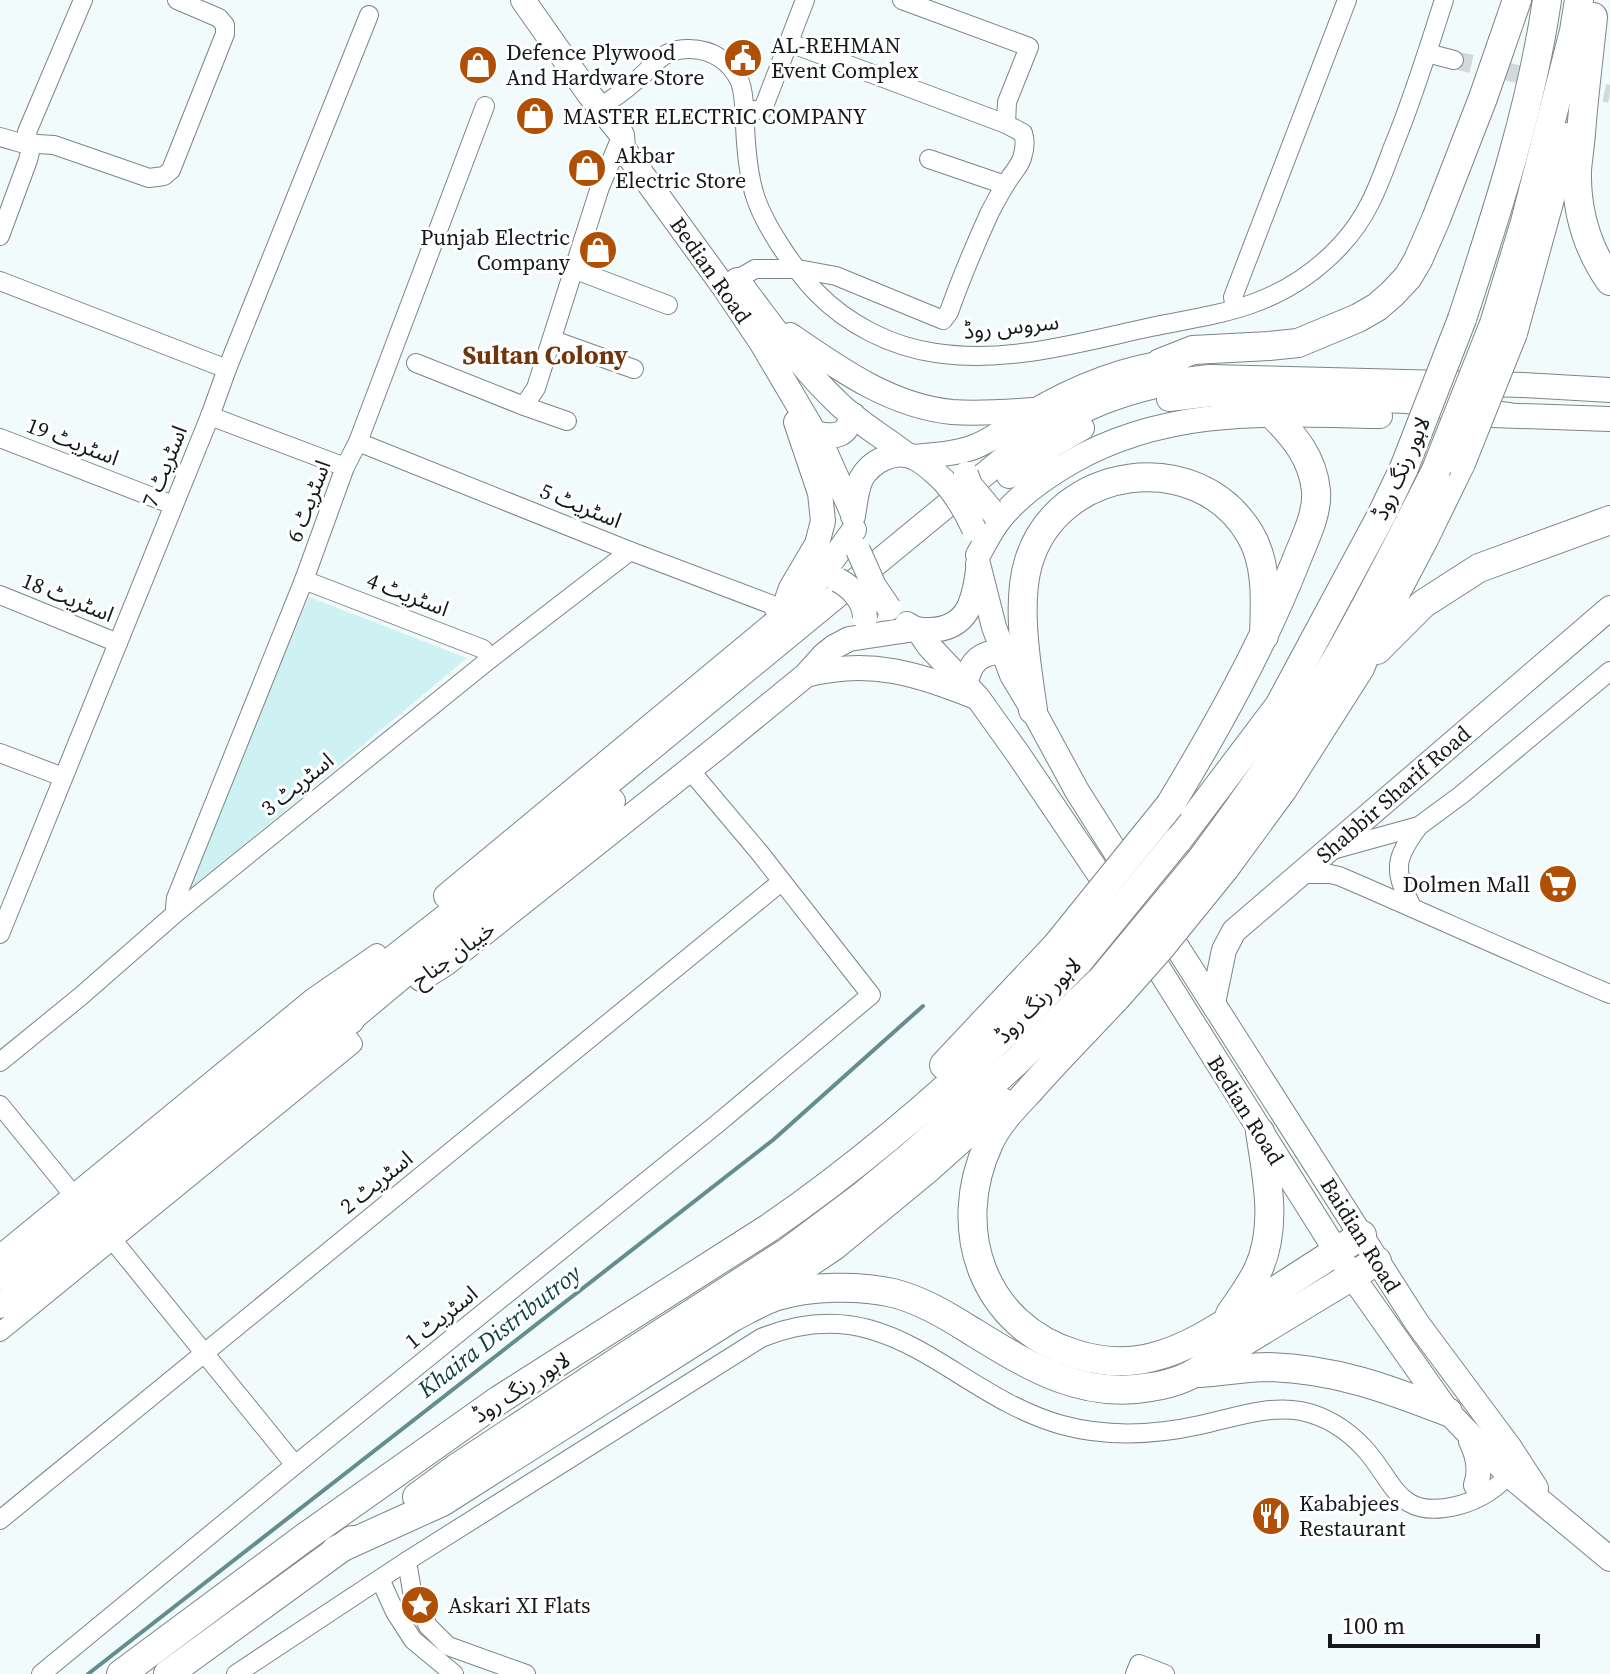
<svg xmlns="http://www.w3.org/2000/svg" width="1610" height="1674" viewBox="0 0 1610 1674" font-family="'Source Serif 4','Noto Sans Arabic',serif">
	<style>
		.green { fill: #cef2f3 }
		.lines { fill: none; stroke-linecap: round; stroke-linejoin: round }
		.stream { stroke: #638d8f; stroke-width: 4 }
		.minor-tunnel { stroke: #d1d9d9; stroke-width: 18; stroke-dasharray: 18 9; stroke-linecap: butt }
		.minor-casing { stroke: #7c8585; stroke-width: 20 }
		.major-casing { stroke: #7c8585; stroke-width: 26 }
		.highway-casing { stroke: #7c8585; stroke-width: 30 }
		.minor { stroke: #fff; stroke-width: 18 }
		.major { stroke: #fff; stroke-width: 24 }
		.highway { stroke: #fff; stroke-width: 28 }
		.major-bridge-casing { stroke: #7c8585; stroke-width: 26; stroke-linecap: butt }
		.highway-bridge-casing { stroke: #7c8585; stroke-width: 30; stroke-linecap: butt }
		.major-bridge { stroke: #fff; stroke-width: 24 }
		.highway-bridge { stroke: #fff; stroke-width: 28 }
		.labels { text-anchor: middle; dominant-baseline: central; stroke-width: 6; stroke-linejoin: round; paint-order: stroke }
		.poi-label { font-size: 22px; fill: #151919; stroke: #fff; text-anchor: start }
		.street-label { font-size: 22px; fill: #151919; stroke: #fff }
		.water-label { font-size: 24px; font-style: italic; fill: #0b4244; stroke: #fff }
		.quarter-label { font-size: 26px; font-weight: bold; fill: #71340b; stroke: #fff }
	</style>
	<rect width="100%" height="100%" fill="#f2fbfb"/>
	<polygon class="green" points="309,597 467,658 179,899"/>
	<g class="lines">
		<polyline class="stream" points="88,1674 773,1140 923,1006"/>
		<g class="minor-tunnel">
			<polyline points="1454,60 1541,79"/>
			<polyline points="1578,87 1610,94"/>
		</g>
		<defs>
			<g id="minor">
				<polyline points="790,43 1006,124"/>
				<polyline points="1427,53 1454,60"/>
				<path d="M599 108C611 100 623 92 634 82 643 76 649 68 657 61 673 45 702 46 720 58 729 64 736 73 740 82 745 95 744 111 745 125 746 149 748 176 756 199 766 228 795 270 816 292 848 325 892 347 936 353 1008 364 1081 342 1151 327 1185 320 1222 315 1254 303 1287 291 1317 271 1341 245 1369 215 1379 184 1393 147 1413 99 1428 49 1444 0"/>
				<polyline points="744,112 763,109 805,0"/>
				<polyline points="0,137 21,143 54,145 149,178 164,176 171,170 225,34 225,25 219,18 177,0"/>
				<polyline points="929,159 1005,185"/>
				<polyline points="0,236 28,160 30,152 27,132 83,0"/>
				<polyline points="573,269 668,305"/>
				<polyline points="0,281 227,369"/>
				<path d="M726 286 755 269H798L836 276 943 320 949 312C961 278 975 245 990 212 996 201 1002 189 1009 179 1014 171 1019 167 1022 158 1025 149 1026 142 1023 133L1006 124 1007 102 1029 47 902 0"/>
				<polyline points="1235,309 1233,297 1347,0"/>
				<polyline points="553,340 634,369"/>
				<polyline points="416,363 524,406 536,388 600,187 622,135"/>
				<polyline points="524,406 567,421"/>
				<polyline points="210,416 345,467"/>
				<polyline points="0,438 173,505"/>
				<polyline points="358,442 630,551 770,604 781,618"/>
				<polyline points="304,580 483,649 490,659"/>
				<polyline points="0,595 118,643"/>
				<polyline points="0,753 63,777"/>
				<polyline points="1332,850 1419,826 1461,795 1610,671"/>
				<path d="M1300 874H1330L1339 876C1430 915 1519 956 1610 994"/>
				<path d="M1412 907C1393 870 1394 859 1419 826"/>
				<polyline points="177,912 175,907 176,898 304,580 345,467 358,442 485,106"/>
				<polyline points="0,934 210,416 227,369 369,15"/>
				<polyline points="0,1062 81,996 177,912 490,659 630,551"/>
				<polyline points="0,1105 79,1202"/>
				<polyline points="107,1233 295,1465"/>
				<polyline points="0,1254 312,998 377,953"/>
				<polyline points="0,1332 353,1044 341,1028"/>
				<polyline points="0,1520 781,882"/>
				<polyline points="407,1561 412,1591 428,1626 448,1646 526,1674"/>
				<polyline points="380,1579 395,1612 413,1640 454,1674"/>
				<polyline points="41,1674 295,1465 717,1124 871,995 759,852 689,769"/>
				<path d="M236 1674 407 1561 761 1338C891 1285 951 1394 1062 1425 1106 1437 1155 1435 1200 1425 1233 1418 1266 1405 1301 1411 1325 1416 1346 1429 1363 1447 1395 1481 1396 1520 1456 1506 1481 1500 1499 1488 1515 1467"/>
				<polyline points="1135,1674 1139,1664 1165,1674"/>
			</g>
			<g id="major">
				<polyline points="523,0 589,94 622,135 623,148 724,287 761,342 823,447 853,514"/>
				<path d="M737 280C769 321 799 366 837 402 857 422 884 437 907 455"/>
				<path d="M790 335C839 369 891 406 952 412 979 414 1007 412 1033 410"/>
				<polyline points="1169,399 1212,394 1407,401 1508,415"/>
				<polyline points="1492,415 1610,419"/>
				<path d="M816 434C838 437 845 437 853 415"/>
				<path d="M913 457C934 455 955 454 974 447 995 439 1009 426 1028 415 1073 388 1125 367 1178 361"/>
				<polyline points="1009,476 1054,444 1082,428"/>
				<path d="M853 516C855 504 856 490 861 479 871 461 896 448 915 458 926 463 935 473 944 481"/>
				<path d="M978 555C985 543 991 530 1000 519 1019 495 1045 477 1071 462 1169 406 1272 414 1380 416"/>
				<polyline points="978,564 994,627 1012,675 1033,710 1077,791 1132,878"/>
				<polyline points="784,608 791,588 817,544 823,521 820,493 796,422"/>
				<path d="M907 624C915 630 921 630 931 630 968 628 974 601 978 570"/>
				<polyline points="918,630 929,646 978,698 1018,754 1099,874 1352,1276 1448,1412 1509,1475 1610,1559"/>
				<path d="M806 675C871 658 916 674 976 697"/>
				<path d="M966 683C970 662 980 652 1002 652"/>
				<polyline points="446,896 781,618 815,584 854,530"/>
				<polyline points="1161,922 1417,1323 1510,1448 1536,1488"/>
				<polyline points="421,979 445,964 718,747 806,675 824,655 834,647 849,639 915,629"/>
				<path d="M339 1000 478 891 1008 455C1070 410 1132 385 1209 377L1523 385 1610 390"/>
				<polyline points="1213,1003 1224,950 1234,931 1610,608"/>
				<polyline points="341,1028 613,801"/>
				<polyline points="0,1278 339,1000 347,990"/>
				<polyline points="0,1306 341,1028 352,1021"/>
				<path d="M1471 1441C1478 1456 1481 1469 1476 1485"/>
			</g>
			<g id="highway">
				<path d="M1593 17C1589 56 1584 94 1581 133 1580 146 1578 158 1577 170 1576 210 1587 248 1610 281"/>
				<path d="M1462 319C1496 215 1531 109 1547 0"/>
				<polyline points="1494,324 1525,222 1574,31 1579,0"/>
				<polyline points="1513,333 1567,137"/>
				<polyline points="1160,363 1193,350 1269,346 1298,343 1358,318 1377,307 1392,294 1408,277 1418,260 1436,219 1483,98 1517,0"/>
				<polyline points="1377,650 1423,604 1479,568 1610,520"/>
				<path d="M1033 710C1027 668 1016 606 1028 564 1056 465 1197 445 1250 534 1268 564 1265 603 1264 636"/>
				<path d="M1170 805C1217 727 1262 647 1296 561 1304 540 1318 514 1316 491 1313 458 1294 436 1272 414"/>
				<polyline points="1177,841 1279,706 1381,516 1404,468"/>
				<path d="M1200 861C1250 794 1298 726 1340 653 1374 593 1405 531 1436 470"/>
				<polyline points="1225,868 1283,789 1360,668 1373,636 1424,539 1461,463"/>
				<path d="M1116 998C1087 1029 1057 1059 1029 1091 1014 1107 998 1123 989 1143 949 1229 983 1326 1075 1354 1101 1362 1127 1364 1153 1357 1190 1348 1224 1324 1255 1304 1290 1281 1326 1258 1362 1235"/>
				<polyline points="944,1065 1057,945"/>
				<polyline points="764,1293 834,1246 925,1171 1002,1102"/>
				<path d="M1230 1314C1240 1300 1250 1286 1258 1270 1278 1227 1267 1178 1260 1132"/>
				<path d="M1200 1373C1222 1372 1245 1367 1268 1367 1335 1369 1386 1388 1448 1412"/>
				<polyline points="417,1497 455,1469 626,1356 789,1251 861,1197 912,1155 1017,1061 1103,978"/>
				<path d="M336 1550 442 1502 733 1317C747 1310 762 1301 777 1296 811 1286 858 1285 893 1293 921 1300 946 1315 970 1330 1027 1365 1081 1400 1151 1387 1171 1384 1192 1377 1207 1364L1377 1261"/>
				<path d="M121 1674 304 1538 499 1400 769 1228C881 1151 984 1058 1079 961"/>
				<polyline points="168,1674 352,1540"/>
			</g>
		</defs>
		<use href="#minor" class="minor-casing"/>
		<use href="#major" class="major-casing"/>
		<use href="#highway" class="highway-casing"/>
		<use href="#minor" class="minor"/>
		<use href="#major" class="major"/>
		<use href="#highway" class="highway"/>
		<defs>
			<g id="major-bridge">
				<polyline points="966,474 970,485 991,510"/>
				<path d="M944 481C957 496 966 511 974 529"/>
				<polyline points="858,550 874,586 889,608"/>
				<path d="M838 580C853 588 865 602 865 618"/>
			</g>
			<g id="highway-bridge">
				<polyline points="1461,463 1513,333"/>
				<polyline points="1404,468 1462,319"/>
				<polyline points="1436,470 1494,324"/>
				<polyline points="1057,945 1170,805"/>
				<polyline points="1079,961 1177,841"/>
				<polyline points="1103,978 1200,861"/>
				<polyline points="1116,998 1161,947 1225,868"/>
			</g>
		</defs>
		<use href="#major-bridge" class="major-bridge-casing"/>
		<use href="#highway-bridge" class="highway-bridge-casing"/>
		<use href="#major-bridge" class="major-bridge"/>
		<use href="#highway-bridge" class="highway-bridge"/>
	</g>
	<defs>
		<symbol id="civic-disc" viewBox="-11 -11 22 22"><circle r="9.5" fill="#b05007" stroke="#fff"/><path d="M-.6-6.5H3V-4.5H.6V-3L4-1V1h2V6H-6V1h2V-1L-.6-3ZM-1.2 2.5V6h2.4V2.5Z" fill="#fff"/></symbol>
		<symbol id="shop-disc" viewBox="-11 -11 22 22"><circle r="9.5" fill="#b05007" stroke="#fff"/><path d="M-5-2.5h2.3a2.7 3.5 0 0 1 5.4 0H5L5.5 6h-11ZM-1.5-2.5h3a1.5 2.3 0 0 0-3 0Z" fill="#fff"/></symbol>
		<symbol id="supermarket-disc" viewBox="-11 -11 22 22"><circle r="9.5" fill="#b05007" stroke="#fff"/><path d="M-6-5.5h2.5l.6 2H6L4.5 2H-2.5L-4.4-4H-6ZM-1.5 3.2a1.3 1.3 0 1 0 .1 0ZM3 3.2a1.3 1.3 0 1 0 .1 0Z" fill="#fff"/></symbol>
		<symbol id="restaurant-disc" viewBox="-11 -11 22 22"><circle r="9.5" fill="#b05007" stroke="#fff"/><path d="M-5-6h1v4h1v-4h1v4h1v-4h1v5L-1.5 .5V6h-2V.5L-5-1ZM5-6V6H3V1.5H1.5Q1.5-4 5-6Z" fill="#fff"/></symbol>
		<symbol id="sight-disc" viewBox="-11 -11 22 22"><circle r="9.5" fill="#b05007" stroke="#fff"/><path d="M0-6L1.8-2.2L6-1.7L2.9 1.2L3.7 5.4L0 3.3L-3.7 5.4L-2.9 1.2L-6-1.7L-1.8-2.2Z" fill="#fff"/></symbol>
	</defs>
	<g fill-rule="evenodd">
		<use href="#civic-disc" x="721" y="36" width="44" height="44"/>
		<use href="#shop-disc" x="456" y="43" width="44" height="44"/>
		<use href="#shop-disc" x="513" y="94" width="44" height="44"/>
		<use href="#shop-disc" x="565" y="146" width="44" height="44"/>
		<use href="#shop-disc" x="576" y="228" width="44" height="44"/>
		<use href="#supermarket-disc" x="1536" y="862" width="44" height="44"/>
		<use href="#restaurant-disc" x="1249" y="1494" width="44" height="44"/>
		<use href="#sight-disc" x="398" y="1583" width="44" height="44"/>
	</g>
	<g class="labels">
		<g class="poi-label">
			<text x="771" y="45">AL-REHMAN<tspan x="771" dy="25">Event Complex</tspan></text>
			<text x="506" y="52">Defence Plywood<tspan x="506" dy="25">And Hardware Store</tspan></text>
			<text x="563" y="116">MASTER ELECTRIC COMPANY</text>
			<text x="615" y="155">Akbar<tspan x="615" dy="25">Electric Store</tspan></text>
			<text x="570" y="237" text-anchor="end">Punjab Electric<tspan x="570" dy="25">Company</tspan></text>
			<text x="1530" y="884" text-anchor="end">Dolmen Mall</text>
			<text x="1299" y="1503">Kababjees<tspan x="1299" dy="25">Restaurant</tspan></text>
			<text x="448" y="1605">Askari XI Flats</text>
		</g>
		<g class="street-label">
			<text transform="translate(711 270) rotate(55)">Bedian Road</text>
			<text transform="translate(1011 326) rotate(-6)">سروس روڈ</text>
			<text transform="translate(73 441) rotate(21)">اسٹریٹ 19</text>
			<text transform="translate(164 466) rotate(-68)">اسٹریٹ 7</text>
			<text transform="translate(1401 468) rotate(-66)">لاہور رنگ روڈ</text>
			<text transform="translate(308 501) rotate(-69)">اسٹریٹ 6</text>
			<text transform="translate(581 505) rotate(22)">اسٹریٹ 5</text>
			<text transform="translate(408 594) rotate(21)">اسٹریٹ 4</text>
			<text transform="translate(68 597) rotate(22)">اسٹریٹ 18</text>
			<text transform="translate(297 784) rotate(-39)">اسٹریٹ 3</text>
			<text transform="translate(1393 794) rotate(-41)">Shabbir Sharif Road</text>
			<text transform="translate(453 954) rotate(-36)">خیبان جناح</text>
			<text transform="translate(1038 1000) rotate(-45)">لاہور رنگ روڈ</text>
			<text transform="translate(1246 1110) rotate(58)">Bedian Road</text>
			<text transform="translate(376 1182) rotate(-39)">اسٹریٹ 2</text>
			<text transform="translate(1361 1235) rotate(58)">Baidian Road</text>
			<text transform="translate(441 1317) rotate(-39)">اسٹریٹ 1</text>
			<text transform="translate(521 1387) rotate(-33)">لاہور رنگ روڈ</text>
		</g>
		<g class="water-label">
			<text transform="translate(499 1331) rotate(-38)">Khaira Distributroy</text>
		</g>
		<g class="quarter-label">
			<text x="545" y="355">Sultan Colony</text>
		</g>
	</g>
	<path d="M1330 1634v12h208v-12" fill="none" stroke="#151919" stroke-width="4"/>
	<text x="1342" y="1634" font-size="24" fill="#151919" stroke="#ffffff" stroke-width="6" paint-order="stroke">100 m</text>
</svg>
